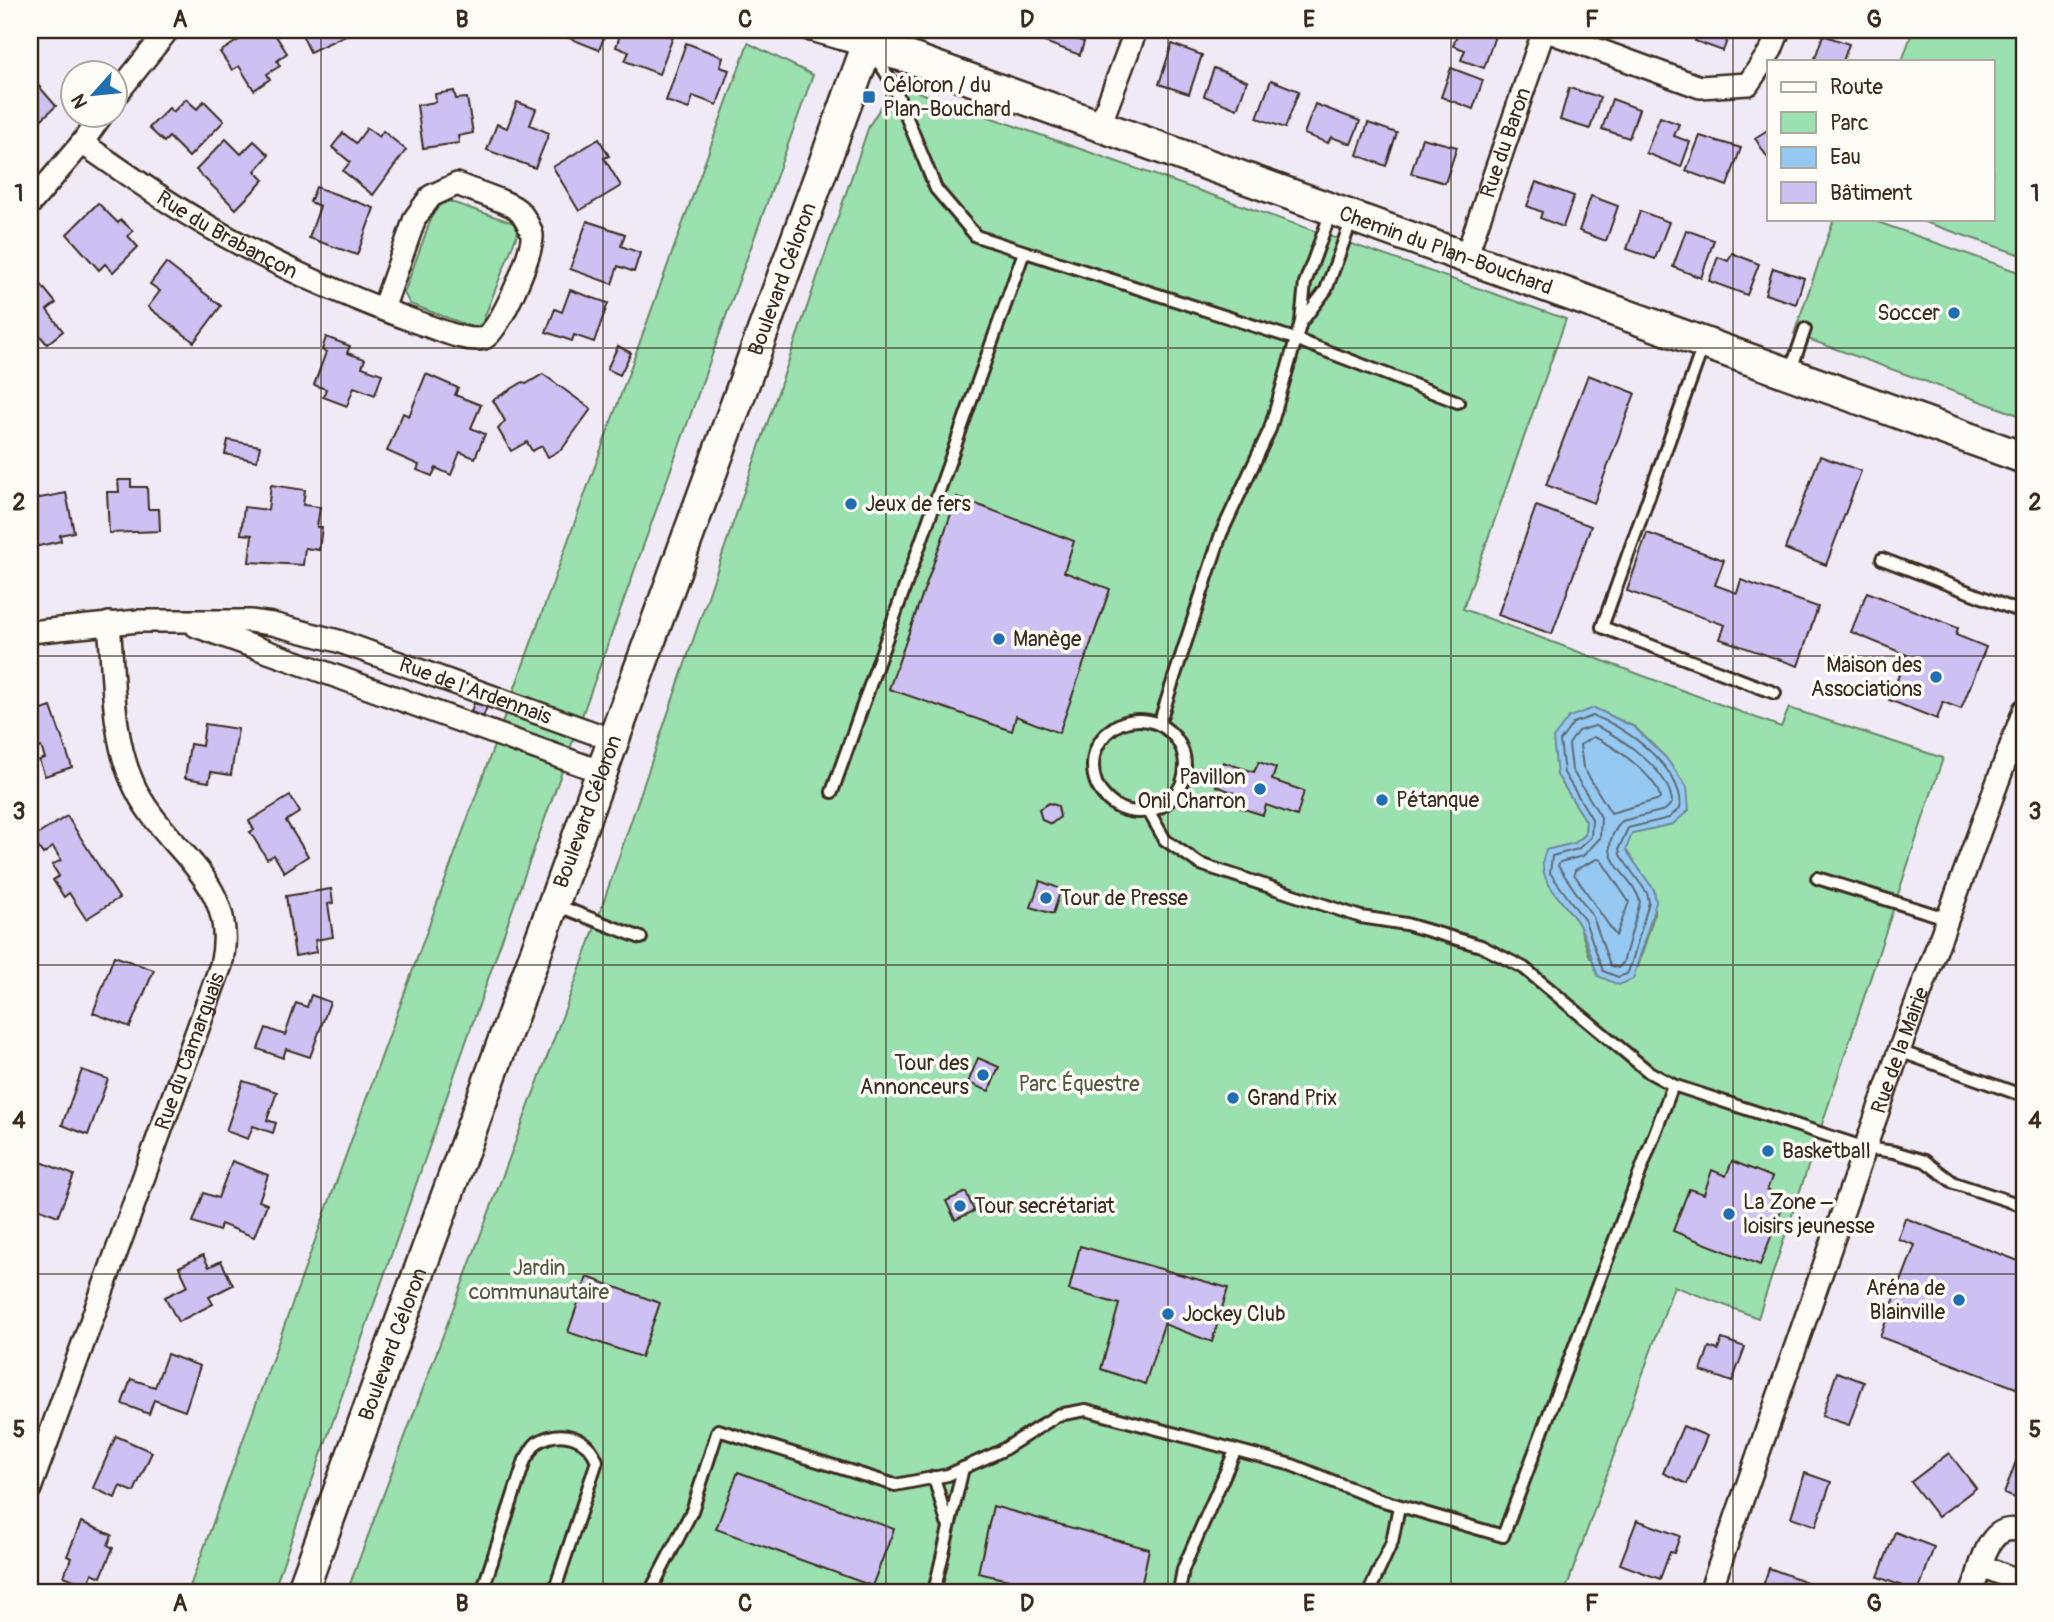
<svg xmlns="http://www.w3.org/2000/svg" width="2054" height="1622" viewBox="0 0 2054 1622" font-family="Pangolin,sans-serif">
	<style>
		.green { fill: #9ae1af; stroke: #6a8666; stroke-width: 2; fill-rule: evenodd }
		.water { fill: #95c9f2; stroke: #71899d; stroke-width: 2 }
		.lines { fill: none; stroke-linecap: round; stroke-linejoin: round }
		.shore { stroke: #5f6a73; stroke-width: 2 }
		.building { fill: #cdc0f2; stroke: #3b2a1e; stroke-width: 2 }
		.lane-casing { stroke: #3b2a1e; stroke-width: 16 }
		.street-casing { stroke: #3b2a1e; stroke-width: 26 }
		.secondary-casing { stroke: #3b2a1e; stroke-width: 35 }
		.lane { stroke: #fdfcf7; stroke-width: 10 }
		.street { stroke: #fdfcf7; stroke-width: 21 }
		.secondary { stroke: #fdfcf7; stroke-width: 30 }
		.grid { fill: none; stroke: #3b2a1e; stroke-width: 2; stroke-opacity: 0.55 }
		.poi-dot { fill: #1f6fb2; stroke: #fdfcf7; stroke-width: 2.5 }
		.labels { text-anchor: middle; dominant-baseline: central; stroke-width: 7; stroke-linejoin: round; paint-order: stroke }
		.poi-label { font-size: 21px; fill: #3b2a1e; stroke: #fdfcf7; text-anchor: start }
		.street-label { font-size: 21px; fill: #3b2a1e; stroke: #fdfcf7 }
		.park-label { font-size: 21px; fill: #535842; stroke: #fdfcf7 }
		.neatline { fill: none; stroke: #3b2a1e; stroke-width: 2.5 }
		.grid-label { font-size: 23px; text-anchor: middle; font-weight: bold; fill: #3b2a1e }
	</style>
	<rect width="100%" height="100%" fill="#efeaf6"/>
	<filter id="ink" filterUnits="userSpaceOnUse"><feTurbulence type="fractalNoise" baseFrequency=".0143" numOctaves="2"/><feDisplacementMap in="SourceGraphic" scale="14" xChannelSelector="R" yChannelSelector="G"/><feConvolveMatrix kernelMatrix="1 2 1 2 8 2 1 2 1" color-interpolation-filters="sRGB"/></filter>
	<g filter="url(#ink)">
		<g class="green">
			<polygon points="1913,30 2024,30 2024,256 1916,219 1993,219 1993,61 1902,61"/>
			<polygon points="748,43 813,75 521,885 273,1592 188,1592"/>
			<path d="M895 84 1566 319 1463 609 1781 727 1789 708 1943 758 1758 1318 1674 1286 1565 1592H347L586 953 869 126ZM1594 708 1635 727 1666 758 1673 824 1632 833 1625 851 1654 890V915L1638 967 1590 958 1579 924 1547 882 1546 850 1575 843 1585 835 1586 821 1557 775Z"/>
			<polygon points="445,200 514,223 518,232 482,323 475,328 410,304 404,293 436,205"/>
			<polygon points="1834,219 1869,219 2024,274 2024,417 1794,334"/>
		</g>
		<path class="water" d="M1594 708 1634 727 1666 758 1687 787 1689 810 1673 824 1632 833 1626 850 1654 890 1656 902 1633 979 1619 985 1598 976C1591 959 1588 940 1579 925 1566 901 1532 880 1546 850L1575 843 1585 835 1586 821 1557 775 1553 738 1569 717Z"/>
		<g class="lines">
			<g class="shore">
				<path d="M1593 716C1625 725 1686 772 1680 808L1669 818 1628 828 1619 848 1620 855 1647 893 1649 902 1631 965 1627 974 1618 977 1603 971 1585 921 1550 873 1552 856 1578 849 1591 837 1592 819 1564 773 1560 741 1573 723Z"/>
				<path d="M1595 726C1621 736 1671 772 1672 803L1665 810 1622 821C1589 859 1633 872 1640 902L1623 963 1618 968 1610 965 1593 917 1558 866 1560 862 1583 856 1600 838 1601 817 1572 770 1569 744 1578 731Z"/>
				<path d="M1593 737C1612 743 1660 779 1660 799L1611 813 1583 767 1580 745Z"/>
				<polygon points="1597,859 1601,860 1629,902 1616,936 1574,874 1575,870"/>
			</g>
		</g>
		<g class="building">
			<polygon points="254,30 272,30 287,53 277,61 280,66 267,74 270,79 254,90 239,66 232,70 220,52"/>
			<polygon points="292,30 347,30 348,34 310,52 301,32 294,35"/>
			<polygon points="566,30 607,30 599,50 564,36"/>
			<polygon points="622,30 655,30 673,37 659,74 625,61 629,52 616,47"/>
			<polygon points="1039,30 1070,30 1068,36 1084,42 1080,55 1036,39"/>
			<polygon points="1459,30 1497,30 1484,68 1461,60 1465,50 1453,46"/>
			<polygon points="1699,30 1731,30 1723,51 1695,41"/>
			<polygon points="1823,35 1849,44 1843,61 1814,61"/>
			<polygon points="686,43 723,57 720,67 729,70 717,105 693,96 689,109 666,101"/>
			<polygon points="1172,44 1202,55 1189,94 1159,84"/>
			<polygon points="1214,68 1247,81 1237,109 1204,96"/>
			<polygon points="1451,68 1483,80 1473,109 1441,97"/>
			<polygon points="30,76 56,106 30,130"/>
			<polygon points="1271,80 1299,91 1285,128 1257,118"/>
			<polygon points="1569,88 1600,97 1590,129 1560,120"/>
			<polygon points="454,91 456,99 467,98 473,133 458,136 459,143 423,148 417,105 436,102 435,94"/>
			<polygon points="186,99 197,109 204,101 224,121 189,157 169,137 164,142 149,128 169,108 173,112"/>
			<polygon points="1612,99 1639,109 1629,138 1602,129"/>
			<polygon points="517,102 536,109 530,125 549,133 535,168 487,150 497,124 507,128"/>
			<polygon points="1315,104 1360,121 1351,144 1331,137 1328,143 1304,134"/>
			<polygon points="1660,117 1679,124 1674,136 1690,142 1681,167 1646,153"/>
			<polygon points="1368,123 1397,133 1386,166 1357,155"/>
			<polygon points="367,128 379,137 383,131 406,150 373,195 343,171 350,162 332,147 343,133 356,143"/>
			<polygon points="1769,129 1769,160 1755,138"/>
			<polygon points="1700,136 1741,148 1727,186 1686,171"/>
			<polygon points="1422,138 1457,147 1445,183 1411,173"/>
			<polygon points="226,139 241,154 254,141 269,155 255,171 264,180 236,209 196,170"/>
			<polygon points="599,139 609,156 604,158 621,186 579,211 553,167"/>
			<polygon points="1536,182 1574,196 1563,227 1540,218 1542,212 1527,206"/>
			<polygon points="316,187 374,208 357,255 309,238 320,206 310,202"/>
			<polygon points="1591,196 1618,206 1606,241 1579,231"/>
			<polygon points="98,203 118,223 121,220 133,231 128,236 138,247 113,272 105,264 99,270 67,234"/>
			<polygon points="1640,211 1669,222 1655,259 1627,249"/>
			<polygon points="587,221 625,234 621,246 640,253 634,272 618,266 612,284 570,269"/>
			<polygon points="1686,230 1714,240 1701,278 1673,267"/>
			<polygon points="1732,253 1759,264 1747,295 1709,281 1718,257 1728,261"/>
			<polygon points="166,263 221,306 194,342 148,307 160,291 150,284"/>
			<polygon points="1773,268 1804,278 1796,304 1765,294"/>
			<polygon points="34,276 56,303 47,310 63,331 47,344 37,332 30,338 30,280"/>
			<polygon points="570,290 608,303 594,342 574,335 572,341 546,332 555,309 562,312"/>
			<polygon points="326,337 350,346 347,353 365,359 362,367 382,374 375,395 354,387 347,406 323,397 326,389 314,385 326,352 322,350"/>
			<polygon points="618,346 631,353 620,375 607,369"/>
			<polygon points="426,374 458,388 455,395 481,405 471,428 485,434 475,458 460,452 451,475 436,468 432,476 417,470 419,465 387,451 403,413 409,416"/>
			<polygon points="543,374 591,409 562,449 548,457 542,446 532,451 527,442 511,451 498,429 505,421 493,400 523,382 526,384"/>
			<polygon points="1588,375 1635,393 1594,503 1546,485"/>
			<polygon points="228,440 260,446 257,461 225,454"/>
			<polygon points="1820,456 1861,471 1826,565 1785,549"/>
			<polygon points="118,480 131,480 131,487 147,487 148,509 159,509 160,531 109,533 107,492 119,492"/>
			<polygon points="271,485 305,490 303,505 320,507 317,527 322,527 319,550 305,548 303,565 249,562 252,535 241,534 244,507 268,510"/>
			<polygon points="66,493 74,532 60,535 61,541 30,548 30,506 36,505 35,499"/>
			<polygon points="957,497 1074,541 1064,572 1110,589 1059,733 1016,716 1012,731 889,689"/>
			<polygon points="1536,506 1591,526 1552,634 1498,615"/>
			<polygon points="1647,533 1724,560 1715,585 1737,593 1741,580 1818,607 1798,666 1720,639 1725,625 1627,591"/>
			<polygon points="1867,592 1958,628 1956,635 1986,647 1961,709 1943,702 1937,719 1889,700 1907,655 1851,632"/>
			<polygon points="474,703 487,707 483,717 471,712"/>
			<polygon points="51,707 72,767 45,776 39,760 45,758 41,747 30,751 30,714"/>
			<polygon points="205,724 238,729 231,775 211,772 209,782 185,778 190,744 202,746"/>
			<polygon points="1223,762 1254,772 1259,762 1276,768 1272,780 1304,791 1297,816 1266,805 1263,815 1241,808 1243,796 1216,786"/>
			<polygon points="290,796 300,812 286,821 308,856 284,872 274,855 267,859 250,832 254,830 249,821"/>
			<polygon points="1049,803 1058,806 1060,817 1051,824 1042,820 1039,809"/>
			<polygon points="67,816 119,898 86,919 69,893 64,897 53,880 59,876 52,865 61,860 53,847 43,854 32,838"/>
			<polygon points="1040,881 1061,889 1053,914 1031,907"/>
			<polygon points="331,889 333,903 328,904 333,937 315,940 317,952 295,956 286,896"/>
			<polygon points="114,956 154,970 130,1027 93,1013"/>
			<polygon points="311,995 330,1002 310,1057 286,1049 283,1058 258,1049 266,1028 285,1035 296,1003 307,1007"/>
			<polygon points="978,1058 999,1067 989,1091 968,1083"/>
			<polygon points="82,1070 108,1079 88,1135 62,1125"/>
			<polygon points="243,1081 277,1092 267,1120 276,1123 273,1133 253,1126 248,1139 226,1131"/>
			<polygon points="232,1161 268,1175 259,1201 267,1204 254,1237 221,1224 219,1231 193,1222 204,1193 218,1198"/>
			<polygon points="1732,1161 1772,1177 1767,1190 1786,1198 1760,1265 1673,1231 1689,1189 1704,1194 1712,1170 1726,1176"/>
			<polygon points="41,1162 74,1175 58,1216 30,1205 30,1191"/>
			<polygon points="966,1192 974,1211 955,1220 946,1201"/>
			<polygon points="1905,1218 2024,1263 2024,1391 1880,1337 1915,1245 1898,1239"/>
			<polygon points="1080,1246 1228,1288 1212,1342 1164,1324 1145,1384 1101,1369 1119,1304 1069,1290"/>
			<polygon points="203,1255 209,1267 221,1261 233,1285 209,1297 213,1304 178,1322 165,1297 188,1286 179,1267"/>
			<polygon points="587,1277 660,1303 641,1357 568,1332"/>
			<polygon points="1722,1339 1745,1347 1732,1382 1701,1371 1709,1347 1718,1350"/>
			<polygon points="167,1354 200,1366 185,1411 154,1400 149,1414 122,1404 131,1379 155,1387"/>
			<polygon points="1837,1372 1864,1382 1849,1425 1822,1416"/>
			<polygon points="1683,1426 1707,1436 1687,1484 1663,1473"/>
			<polygon points="116,1436 152,1452 134,1492 120,1486 115,1498 93,1488"/>
			<polygon points="1949,1453 1976,1488 1938,1517 1911,1482"/>
			<polygon points="2019,1453 2024,1455 2024,1501 2004,1494"/>
			<polygon points="738,1472 894,1529 872,1586 716,1529"/>
			<polygon points="1805,1473 1831,1482 1816,1526 1791,1517"/>
			<polygon points="993,1506 1149,1549 1140,1592 1060,1592 978,1573"/>
			<polygon points="1637,1520 1680,1536 1674,1553 1670,1552 1660,1579 1620,1564"/>
			<polygon points="81,1522 112,1535 108,1545 113,1548 101,1577 92,1573 88,1586 64,1576 71,1558 67,1556"/>
			<polygon points="1895,1532 1934,1547 1918,1592 1878,1577"/>
			<polygon points="1769,1568 1807,1582 1804,1592 1761,1592"/>
		</g>
		<g class="lines">
			<defs>
				<g id="lane">
					<polyline points="875,56 893,84 936,189 976,236 1295,339 1458,402"/>
					<polyline points="1303,320 1326,290 1352,219"/>
					<polyline points="1703,346 1602,627 1775,693"/>
					<polyline points="1790,373 1805,329"/>
					<polyline points="1882,559 2024,613"/>
					<circle cx="1139" cy="766" r="46"/>
					<polyline points="1159,724 1221,534 1270,429 1301,322 1305,283 1331,212"/>
					<polyline points="832,792 1024,252"/>
					<polyline points="1149,812 1165,840 1200,864 1361,917 1406,924 1481,946 1524,968 1649,1072 1673,1085 1866,1148 1894,1152 1925,1161 1954,1183 2024,1206"/>
					<polyline points="1817,878 1949,919"/>
					<polyline points="556,905 641,938"/>
					<polyline points="1899,1051 2024,1096"/>
					<polyline points="934,1477 947,1523"/>
					<path d="M482 1592 525 1460C529 1455 532 1446 538 1442 561 1428 588 1437 597 1461L554 1592"/>
					<polyline points="650,1592 692,1511 718,1430 895,1485 948,1475 1001,1451 1058,1415 1086,1410 1292,1465 1377,1499 1503,1536 1673,1085"/>
					<polyline points="934,1592 963,1468"/>
					<polyline points="1179,1592 1183,1569 1235,1451"/>
					<polyline points="1369,1592 1392,1542 1399,1506"/>
				</g>
				<g id="street">
					<polyline points="811,30 867,46"/>
					<polyline points="1544,30 1700,87 1748,84 1771,50 1779,30"/>
					<polyline points="116,95 168,30"/>
					<polyline points="1100,125 1136,30"/>
					<path id="s1" d="M82 143C120 169 157 196 196 219 267 262 344 296 422 324 438 329 467 343 484 338 499 333 534 251 532 235 531 229 524 216 519 211 511 202 470 190 457 184L431 196 415 218 383 309"/>
					<polyline points="30,204 82,143 101,116"/>
					<path id="s2" d="M1466 257 1544 30"/>
					<polyline points="196,626 602,772"/>
					<path id="s3" d="M30 632 138 621H250L272 624 338 641 613 740"/>
					<path id="s4" d="M30 1489 221 965C242 878 161 851 132 781 111 733 114 674 109 623"/>
					<polyline points="1982,1566 2024,1583"/>
					<path id="s5" d="M1710 1592 1899 1051 2024 710"/>
					<path d="M1972 1592C1982 1566 1987 1518 2024 1532"/>
				</g>
				<g id="secondary">
					<path id="s6" d="M867 46 911 58 2024 458"/>
					<path id="s7" d="M302 1592 873 30"/>
				</g>
			</defs>
			<use href="#lane" class="lane-casing"/>
			<use href="#street" class="street-casing"/>
			<use href="#secondary" class="secondary-casing"/>
			<use href="#lane" class="lane"/>
			<use href="#street" class="street"/>
			<use href="#secondary" class="secondary"/>
		</g>
	</g>
	<path class="grid" d="M321 30V1592M603 30V1592M886 30V1592M1168 30V1592M1451 30V1592M1733 30V1592M30 348H2024M30 656H2024M30 965H2024M30 1274H2024"/>
	<g class="poi-dot">
		<rect x="862" y="90" width="14" height="14" rx="3.5"/>
		<circle cx="1954" cy="313" r="7"/>
		<circle cx="851" cy="504" r="7"/>
		<circle cx="999" cy="639" r="7"/>
		<circle cx="1936" cy="677" r="7"/>
		<circle cx="1260" cy="789" r="7"/>
		<circle cx="1382" cy="800" r="7"/>
		<circle cx="1046" cy="898" r="7"/>
		<circle cx="983" cy="1075" r="7"/>
		<circle cx="1233" cy="1098" r="7"/>
		<circle cx="1768" cy="1151" r="7"/>
		<circle cx="960" cy="1206" r="7"/>
		<circle cx="1729" cy="1214" r="7"/>
		<circle cx="1959" cy="1300" r="7"/>
		<circle cx="1168" cy="1314" r="7"/>
	</g>
	<g class="labels">
		<g class="poi-label">
			<text x="883" y="85">Céloron / du<tspan x="883" dy="24">Plan-Bouchard</tspan></text>
			<text x="1940" y="313" text-anchor="end">Soccer</text>
			<text x="865" y="504">Jeux de fers</text>
			<text x="1013" y="639">Manège</text>
			<text x="1922" y="665" text-anchor="end">Maison des<tspan x="1922" dy="24">Associations</tspan></text>
			<text x="1246" y="777" text-anchor="end">Pavillon<tspan x="1246" dy="24">Onil Charron</tspan></text>
			<text x="1396" y="800">Pétanque</text>
			<text x="1060" y="898">Tour de Presse</text>
			<text x="969" y="1063" text-anchor="end">Tour des<tspan x="969" dy="24">Annonceurs</tspan></text>
			<text x="1247" y="1098">Grand Prix</text>
			<text x="1782" y="1151">Basketball</text>
			<text x="1743" y="1202">La Zone –<tspan x="1743" dy="24">loisirs jeunesse</tspan></text>
			<text x="974" y="1206">Tour secrétariat</text>
			<text x="1945" y="1288" text-anchor="end">Aréna de<tspan x="1945" dy="24">Blainville</tspan></text>
			<text x="1182" y="1314">Jockey Club</text>
		</g>
		<g class="street-label">
			<text stroke="none"><textPath href="#s2" startOffset="121">Rue du Baron</textPath></text>
			<text stroke="none"><textPath href="#s1" startOffset="172">Rue du Brabançon</textPath></text>
			<text stroke="none"><textPath href="#s6" startOffset="614">Chemin du Plan-Bouchard</textPath></text>
			<text stroke="none"><textPath href="#s7" startOffset="1398">Boulevard Céloron</textPath></text>
			<text stroke="none"><textPath href="#s3" startOffset="457">Rue de l'Ardennais</textPath></text>
			<text stroke="none"><textPath href="#s7" startOffset="831">Boulevard Céloron</textPath></text>
			<text stroke="none"><textPath href="#s4" startOffset="466">Rue du Camarguais</textPath></text>
			<text stroke="none"><textPath href="#s5" startOffset="574">Rue de la Mairie</textPath></text>
			<text stroke="none"><textPath href="#s7" startOffset="264">Boulevard Céloron</textPath></text>
		</g>
		<g class="park-label">
			<text x="1079" y="1084">Parc Équestre</text>
			<text x="539" y="1268">Jardin<tspan x="539" dy="24">communautaire</tspan></text>
		</g>
	</g>
	<rect width="2054" height="1622" fill="none" stroke="#fdfcf7" stroke-width="77"/>
	<rect x="1767" y="60" width="228" height="161" fill="#fdfcf7" stroke="#afa8a0" stroke-width="2"/>
	<rect x="1781" y="82" width="35" height="10" fill="#fdfcf7" stroke="#afa8a0" stroke-width="2"/>
	<text x="1830" y="94" font-size="21" fill="#3b2a1e">Route</text>
	<rect x="1781" y="112" width="35" height="21" fill="#9ae1af" stroke="#afa8a0" stroke-width="2"/>
	<text x="1830" y="130" font-size="21" fill="#3b2a1e">Parc</text>
	<rect x="1781" y="147" width="35" height="21" fill="#95c9f2" stroke="#afa8a0" stroke-width="2"/>
	<text x="1830" y="164" font-size="21" fill="#3b2a1e">Eau</text>
	<rect x="1781" y="182" width="35" height="21" fill="#cdc0f2" stroke="#afa8a0" stroke-width="2"/>
	<text x="1830" y="200" font-size="21" fill="#3b2a1e">Bâtiment</text>
	<g transform="translate(94 94) rotate(243)"><circle r="33" fill="#fdfcf7" stroke="#afa8a0" stroke-width="2"/>
	<path d="M0-5L12 26L0 18L-12 26Z" fill="#1f6fb2"/>
	<text y="-10" font-size="19" font-weight="bold" text-anchor="middle" fill="#3b2a1e">N</text>
	</g>
	<rect x="38" y="38" width="1978" height="1546" class="neatline"/>
	<g class="grid-label">
		<text x="180" y="27">A</text>
		<text x="462" y="27">B</text>
		<text x="745" y="27">C</text>
		<text x="1027" y="27">D</text>
		<text x="1309" y="27">E</text>
		<text x="1592" y="27">F</text>
		<text x="1874" y="27">G</text>
		<text x="19" y="201">1</text>
		<text x="2035" y="201">1</text>
		<text x="19" y="510">2</text>
		<text x="2035" y="510">2</text>
		<text x="19" y="819">3</text>
		<text x="2035" y="819">3</text>
		<text x="19" y="1128">4</text>
		<text x="2035" y="1128">4</text>
		<text x="19" y="1437">5</text>
		<text x="2035" y="1437">5</text>
		<text x="180" y="1611">A</text>
		<text x="462" y="1611">B</text>
		<text x="745" y="1611">C</text>
		<text x="1027" y="1611">D</text>
		<text x="1309" y="1611">E</text>
		<text x="1592" y="1611">F</text>
		<text x="1874" y="1611">G</text>
	</g>
</svg>
